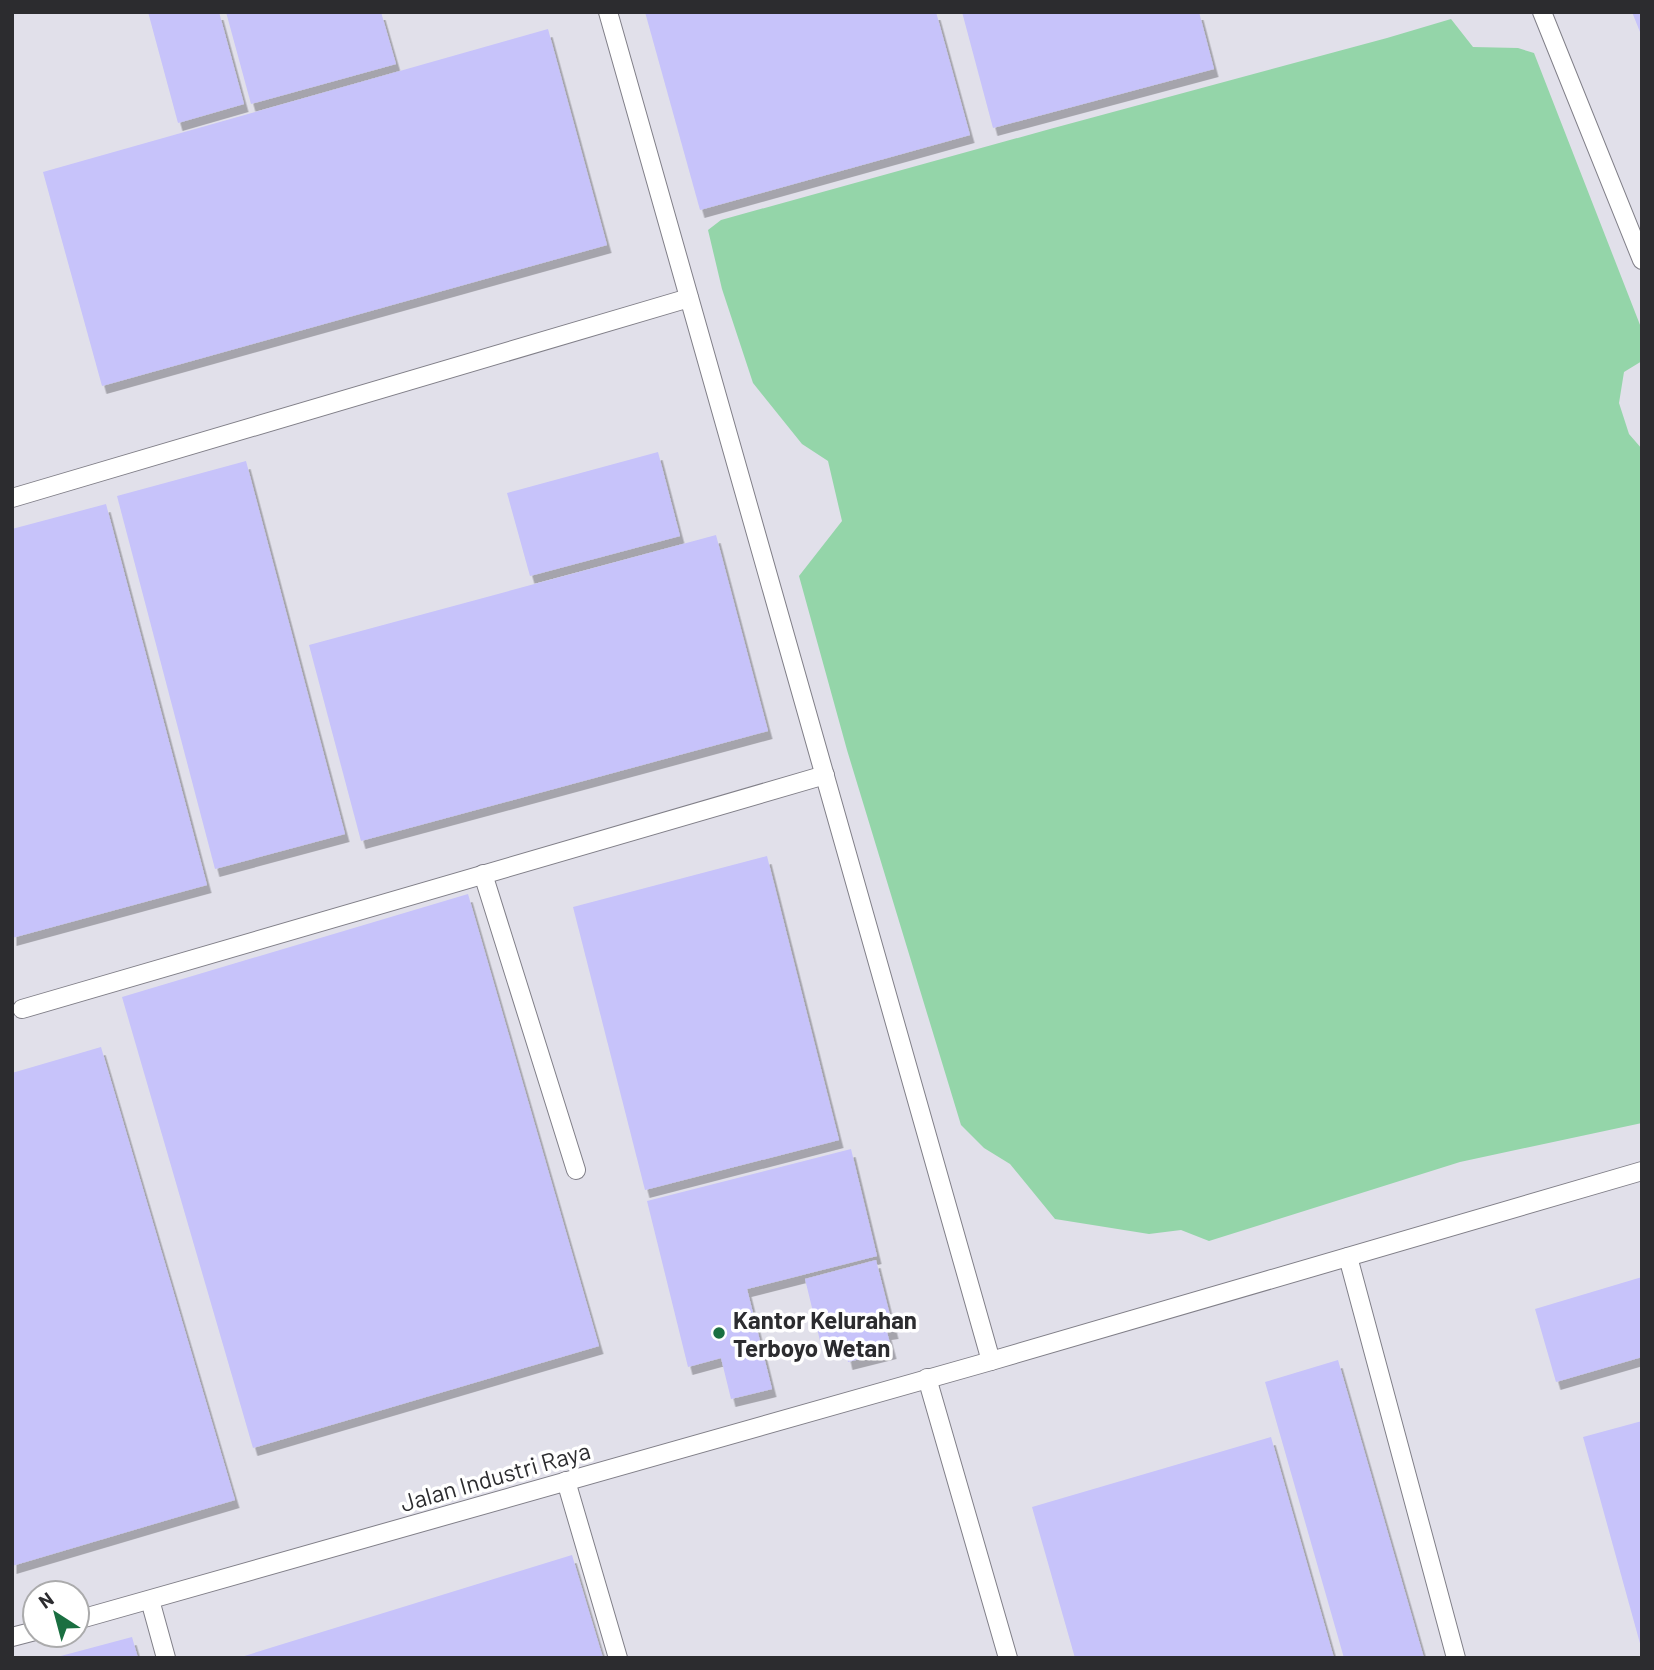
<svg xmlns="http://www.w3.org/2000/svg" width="1654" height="1670" viewBox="0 0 1654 1670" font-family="Barlow,sans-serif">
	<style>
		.green { fill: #94d5a9 }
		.building { fill: #c7c3fa; filter: url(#shadow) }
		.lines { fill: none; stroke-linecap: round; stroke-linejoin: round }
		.lane-casing { stroke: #807f88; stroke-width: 20 }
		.lane { stroke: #fff; stroke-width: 18 }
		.poi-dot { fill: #1a6f41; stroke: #fff; stroke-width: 2.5 }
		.labels { text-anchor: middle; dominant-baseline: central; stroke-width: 7; stroke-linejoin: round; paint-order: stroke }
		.poi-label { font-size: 24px; font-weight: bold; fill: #2c2c2f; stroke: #fff; text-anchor: start }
		.street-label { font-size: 24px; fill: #2c2c2f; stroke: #fff }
	</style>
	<defs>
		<filter id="shadow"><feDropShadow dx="4.5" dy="8" stdDeviation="0" flood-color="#0004"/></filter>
	</defs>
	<rect width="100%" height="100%" fill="#e1e0ea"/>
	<polygon class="green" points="1451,19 1473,47 1518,48 1534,53 1642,330 1642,361 1624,372 1619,403 1629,434 1642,449 1642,1123 1460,1162 1209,1241 1181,1230 1149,1234 1055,1219 1010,1164 984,1148 961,1125 847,750 799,576 842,521 828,461 802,444 753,383 722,289 708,230 721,220 1050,129 1387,38"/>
	<g class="building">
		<polygon points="148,12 219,12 244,104 178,123"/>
		<polygon points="226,12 381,12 396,64 251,104"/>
		<polygon points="645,12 936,12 970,135 700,210"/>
		<polygon points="962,12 1199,12 1214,69 993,128"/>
		<polygon points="1632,12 1642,12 1642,37"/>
		<polygon points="548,29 607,245 102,386 43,172"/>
		<polygon points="658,452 680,536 530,576 507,493"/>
		<polygon points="246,461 345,834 215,869 117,496"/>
		<polygon points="106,504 207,885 12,938 12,529"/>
		<polygon points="716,535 768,731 361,841 309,645"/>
		<polygon points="767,856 839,1140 645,1190 573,907"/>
		<polygon points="468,894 599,1346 253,1448 122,997"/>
		<polygon points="101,1047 235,1500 12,1566 12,1073"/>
		<polygon points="851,1149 877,1256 747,1289 772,1389 731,1399 721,1358 688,1367 647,1201"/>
		<polygon points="876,1260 894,1331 887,1332 892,1351 848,1362 844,1344 822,1349 805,1279"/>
		<polygon points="1642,1277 1642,1357 1556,1382 1535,1309"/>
		<polygon points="1338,1360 1424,1658 1344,1658 1265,1382"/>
		<polygon points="1642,1421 1642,1647 1641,1647 1583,1437"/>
		<polygon points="1271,1437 1334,1658 1075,1658 1032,1507"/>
		<polygon points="572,1555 603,1658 241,1658 241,1657"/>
		<polygon points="132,1637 138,1658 57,1658 57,1657"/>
	</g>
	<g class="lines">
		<defs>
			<g id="lane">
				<polyline points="608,12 991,1361"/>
				<polyline points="1542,12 1642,260"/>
				<polyline points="12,498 689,298"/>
				<polyline points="483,874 576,1170"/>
				<polyline points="22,1009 825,775"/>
				<polyline points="1348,1257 1456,1658"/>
				<polyline points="927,1378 1008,1658"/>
				<polyline points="566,1481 618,1658"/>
				<polyline points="150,1600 166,1658"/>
				<polyline points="77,1620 991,1361 1642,1171"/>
				<polyline points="12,1637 35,1631"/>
			</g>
		</defs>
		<use href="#lane" class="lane-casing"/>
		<use href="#lane" class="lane"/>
	</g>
	<circle class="poi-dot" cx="719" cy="1333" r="7"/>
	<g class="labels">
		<g class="poi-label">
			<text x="733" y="1319">Kantor Kelurahan<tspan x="733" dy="28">Terboyo Wetan</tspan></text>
		</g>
		<g class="street-label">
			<text transform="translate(495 1476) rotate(-16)">Jalan Industri Raya</text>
		</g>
	</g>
	<rect width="1654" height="1670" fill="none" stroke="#2c2c2f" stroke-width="28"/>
	<g transform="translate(56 1614) rotate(324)"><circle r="33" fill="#ffffff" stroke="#ababac" stroke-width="2"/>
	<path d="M0-5L12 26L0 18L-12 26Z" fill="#1a6f41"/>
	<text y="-10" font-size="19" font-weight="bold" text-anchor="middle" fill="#2c2c2f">N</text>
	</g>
</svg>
